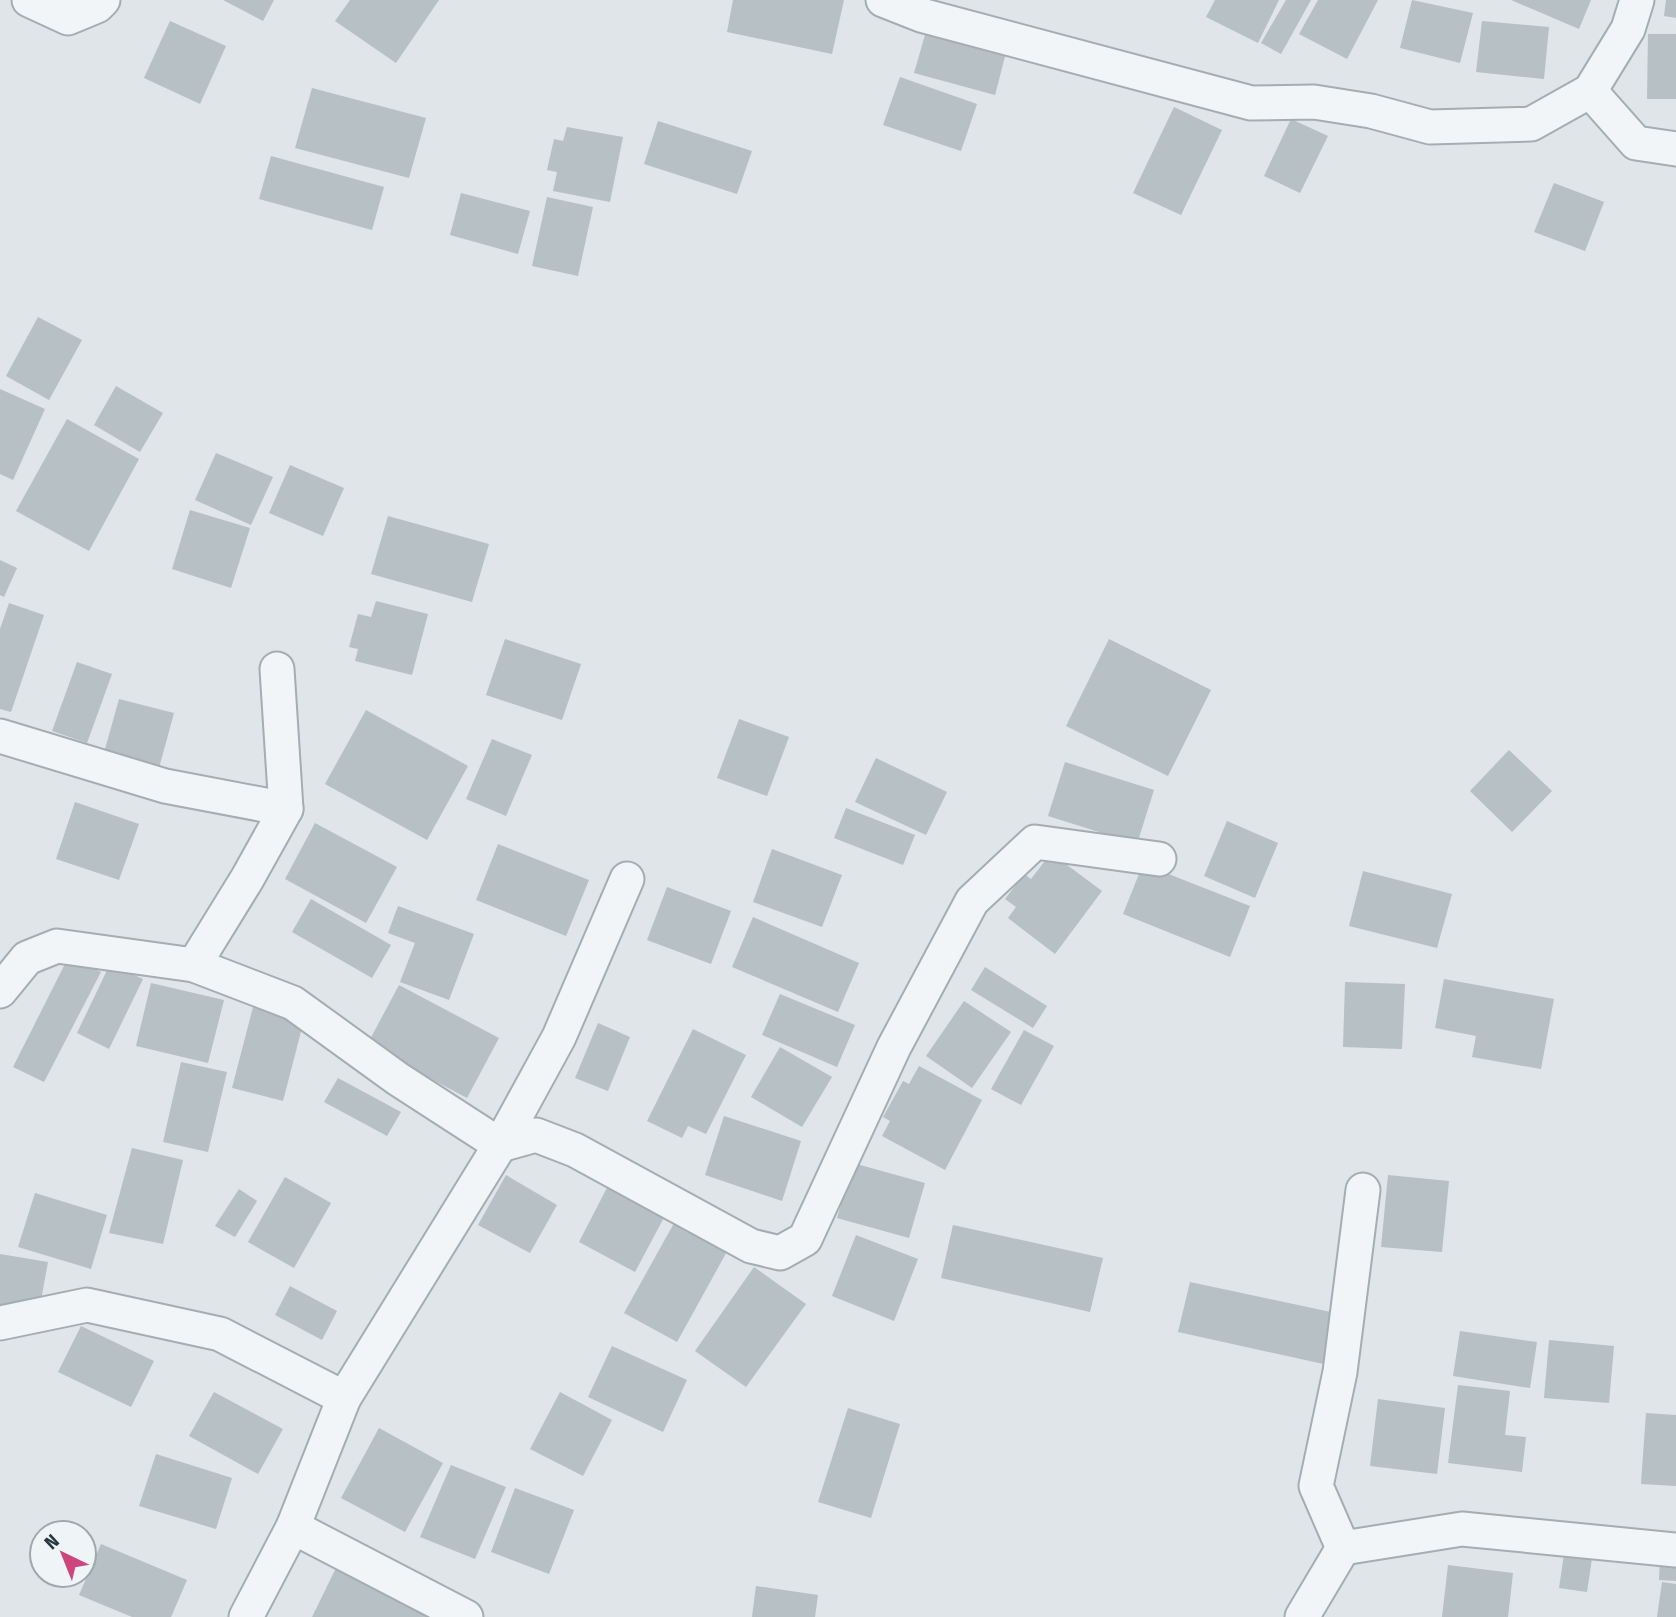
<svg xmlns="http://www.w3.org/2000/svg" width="1676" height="1617" viewBox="0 0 1676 1617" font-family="'Fira Sans Condensed',sans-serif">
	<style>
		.building { fill: #b6c0c5 }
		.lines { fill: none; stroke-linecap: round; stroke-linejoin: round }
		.street-casing { stroke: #a4adb2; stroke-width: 37 }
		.street { stroke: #f2f5f7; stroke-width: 33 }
	</style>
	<rect width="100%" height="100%" fill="#dfe5e8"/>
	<g class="building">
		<polygon points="223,0 274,0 263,21"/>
		<polygon points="350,0 439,0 396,63 335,21"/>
		<polygon points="733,0 844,0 832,54 727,32"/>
		<polygon points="1215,0 1279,0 1258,43 1206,17"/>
		<polygon points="1286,0 1311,0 1281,54 1261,43"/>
		<polygon points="1318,0 1378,0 1347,59 1299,34"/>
		<polygon points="1412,0 1473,13 1460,63 1400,48"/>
		<polygon points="1511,0 1591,0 1579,29"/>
		<polygon points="1666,0 1676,0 1676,18 1664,16"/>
		<polygon points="170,21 226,46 200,104 144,78"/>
		<polygon points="1482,21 1549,27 1544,79 1476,72"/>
		<polygon points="927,28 1007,49 995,95 914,73"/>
		<polygon points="1648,34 1676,34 1676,99 1647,99"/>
		<polygon points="900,77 977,104 961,151 883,125"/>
		<polygon points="312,88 426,118 409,178 295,148"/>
		<polygon points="1174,107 1222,130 1181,215 1133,193"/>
		<polygon points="1291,119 1328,136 1300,193 1264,176"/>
		<polygon points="658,121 752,151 737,194 644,164"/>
		<polygon points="567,127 623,137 610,202 553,191 557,172 547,170 554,139 563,141"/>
		<polygon points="271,156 384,187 372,230 259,199"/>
		<polygon points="1554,183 1604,202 1585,251 1534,232"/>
		<polygon points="461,193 530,211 518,254 450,235"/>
		<polygon points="547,197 593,207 578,276 532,266"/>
		<polygon points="38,317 82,340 49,400 6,376"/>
		<polygon points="116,386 163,413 140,452 94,425"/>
		<polygon points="0,389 45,409 13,480 0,474"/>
		<polygon points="67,419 139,459 89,551 16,511"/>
		<polygon points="216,453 273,477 251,525 195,500"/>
		<polygon points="290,465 344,488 323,536 269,513"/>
		<polygon points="190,510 250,528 231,588 172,569"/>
		<polygon points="388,516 489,544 472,602 371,574"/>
		<polygon points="0,560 17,568 4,597 0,595"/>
		<polygon points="376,601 428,614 412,675 355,661 358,649 349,647 358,614 371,617"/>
		<polygon points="9,603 44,615 11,712 0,709 0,629"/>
		<polygon points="505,639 581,664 562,720 486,695"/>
		<polygon points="1109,639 1211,690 1168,776 1066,726"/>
		<polygon points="77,662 112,674 87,743 52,731"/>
		<polygon points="119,699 174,713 159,768 104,753"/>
		<polygon points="366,710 468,766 427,840 325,784"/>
		<polygon points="739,719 789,737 767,796 717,778"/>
		<polygon points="492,739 532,755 506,816 466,799"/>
		<polygon points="1509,750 1552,791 1512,832 1470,791"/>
		<polygon points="876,758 947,792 926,835 855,802"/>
		<polygon points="1065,762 1154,790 1137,844 1048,816"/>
		<polygon points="75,802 139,824 119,880 56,859"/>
		<polygon points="846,808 915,835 903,865 834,838"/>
		<polygon points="1227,821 1278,843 1255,898 1204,876"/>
		<polygon points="315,823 397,867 366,923 285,879"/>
		<polygon points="498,844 589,880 566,936 476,900"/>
		<polygon points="772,849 842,875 822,927 753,902"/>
		<polygon points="1051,853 1102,891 1055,954 1008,918 1016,907 1005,899 1024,874 1031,879"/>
		<polygon points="1143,864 1250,906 1230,957 1123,914"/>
		<polygon points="1363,871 1452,894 1437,948 1349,926"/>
		<polygon points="667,887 731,911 711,964 647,940"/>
		<polygon points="311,899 391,945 372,978 292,932"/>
		<polygon points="398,906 474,934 449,1000 400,982 415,943 388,933"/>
		<polygon points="753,917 859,963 838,1012 732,967"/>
		<polygon points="69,956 101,972 44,1082 13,1067"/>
		<polygon points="110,964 143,979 109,1049 77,1033"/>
		<polygon points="985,967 1047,1006 1033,1028 971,990"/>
		<polygon points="1444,979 1554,999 1541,1069 1472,1057 1476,1036 1435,1028"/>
		<polygon points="1345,982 1405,984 1402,1049 1343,1047"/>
		<polygon points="151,983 224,1000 208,1063 136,1046"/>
		<polygon points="399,985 499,1038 467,1098 367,1045"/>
		<polygon points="780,994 855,1025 837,1067 762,1035"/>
		<polygon points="964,1001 1011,1032 972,1088 926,1056"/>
		<polygon points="253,1007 304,1020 283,1101 232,1088"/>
		<polygon points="598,1023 630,1037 608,1091 575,1078"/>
		<polygon points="693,1029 746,1055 706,1134 688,1126 682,1138 647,1121"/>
		<polygon points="1024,1030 1054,1046 1021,1105 991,1089"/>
		<polygon points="780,1047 832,1077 802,1127 751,1097"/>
		<polygon points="181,1062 227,1072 208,1152 163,1142"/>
		<polygon points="919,1066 982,1100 945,1170 882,1136 890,1121 883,1117 903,1081 909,1084"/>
		<polygon points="338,1078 401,1112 387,1136 324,1102"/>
		<polygon points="724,1116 801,1141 782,1201 705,1175"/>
		<polygon points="132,1148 183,1160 163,1244 109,1233"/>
		<polygon points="853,1163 925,1183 909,1238 837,1218"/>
		<polygon points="506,1175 557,1205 530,1253 478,1225"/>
		<polygon points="1388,1175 1449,1181 1442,1252 1381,1247"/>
		<polygon points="285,1177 331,1203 294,1268 248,1242"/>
		<polygon points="611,1180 668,1210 635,1272 579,1242"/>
		<polygon points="239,1189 257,1201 235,1237 215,1226"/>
		<polygon points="35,1193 107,1215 91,1269 18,1247"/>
		<polygon points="678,1216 730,1246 677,1342 624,1313"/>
		<polygon points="953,1225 1103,1258 1090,1312 941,1278"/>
		<polygon points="856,1235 918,1259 894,1321 832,1296"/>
		<polygon points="0,1254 48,1262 39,1311 0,1304"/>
		<polygon points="754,1267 806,1304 746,1387 695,1351"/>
		<polygon points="1190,1282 1340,1314 1328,1365 1178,1332"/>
		<polygon points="290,1286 337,1311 322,1340 275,1315"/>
		<polygon points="81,1326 154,1361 131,1407 58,1372"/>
		<polygon points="1460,1331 1537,1342 1530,1388 1453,1376"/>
		<polygon points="1549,1340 1614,1346 1609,1403 1544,1398"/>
		<polygon points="612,1346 687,1380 663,1432 588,1397"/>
		<polygon points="1458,1385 1510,1391 1505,1435 1526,1437 1522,1472 1448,1463"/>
		<polygon points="214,1392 283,1429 258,1474 189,1436"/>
		<polygon points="560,1392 612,1420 583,1476 530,1449"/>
		<polygon points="1378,1399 1445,1408 1437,1474 1370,1466"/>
		<polygon points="848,1408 900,1424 871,1518 818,1502"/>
		<polygon points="1646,1413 1676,1415 1676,1486 1641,1484"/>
		<polygon points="379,1428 443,1463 405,1532 341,1498"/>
		<polygon points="156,1454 232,1478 216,1529 139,1506"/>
		<polygon points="451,1465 506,1487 475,1559 420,1537"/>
		<polygon points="515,1488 574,1510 549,1574 491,1552"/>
		<polygon points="1566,1541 1594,1545 1587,1592 1559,1588"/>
		<polygon points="101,1544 187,1580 171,1617 132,1617 79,1595"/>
		<polygon points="1660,1559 1676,1559 1676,1581 1659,1580"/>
		<polygon points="1448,1565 1513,1573 1508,1617 1442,1617"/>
		<polygon points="337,1566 437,1617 312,1617"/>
		<polygon points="1662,1582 1676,1584 1676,1617 1657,1617"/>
		<polygon points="756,1586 818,1595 815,1617 752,1617"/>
	</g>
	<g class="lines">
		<defs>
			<g id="street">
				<polyline points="29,0 68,18 97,6 103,0"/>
				<polyline points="883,0 921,15 1251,103 1314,102 1371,111 1430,127 1531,124 1590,91 1628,29 1637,0"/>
				<polyline points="1590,91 1636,143 1676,149"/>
				<polyline points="0,736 165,786 286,809"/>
				<polyline points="194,965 247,879 286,809 277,669"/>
				<polyline points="0,991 27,958 57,946 194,965 293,1003 398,1079 500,1145 536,1135 575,1150 751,1246 780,1253 805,1239 894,1047 972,901 1035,842 1159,859"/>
				<polyline points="0,1323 87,1305 220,1334 344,1398"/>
				<polyline points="293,1527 466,1617"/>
				<polyline points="1343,1548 1316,1486 1340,1372 1363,1190"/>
				<polyline points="1343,1548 1462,1529 1676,1550"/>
				<polyline points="246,1617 293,1527 344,1398 500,1145 559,1037 627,879"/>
				<polyline points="1302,1617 1343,1548"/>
			</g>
		</defs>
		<use href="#street" class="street-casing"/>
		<use href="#street" class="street"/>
	</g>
	<g transform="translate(63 1554) rotate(317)"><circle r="33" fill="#eff4f6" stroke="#9fa8ad" stroke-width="2"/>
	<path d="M0-5L12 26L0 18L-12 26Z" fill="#ce447f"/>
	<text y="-10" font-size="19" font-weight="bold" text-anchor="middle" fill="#283740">N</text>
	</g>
</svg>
